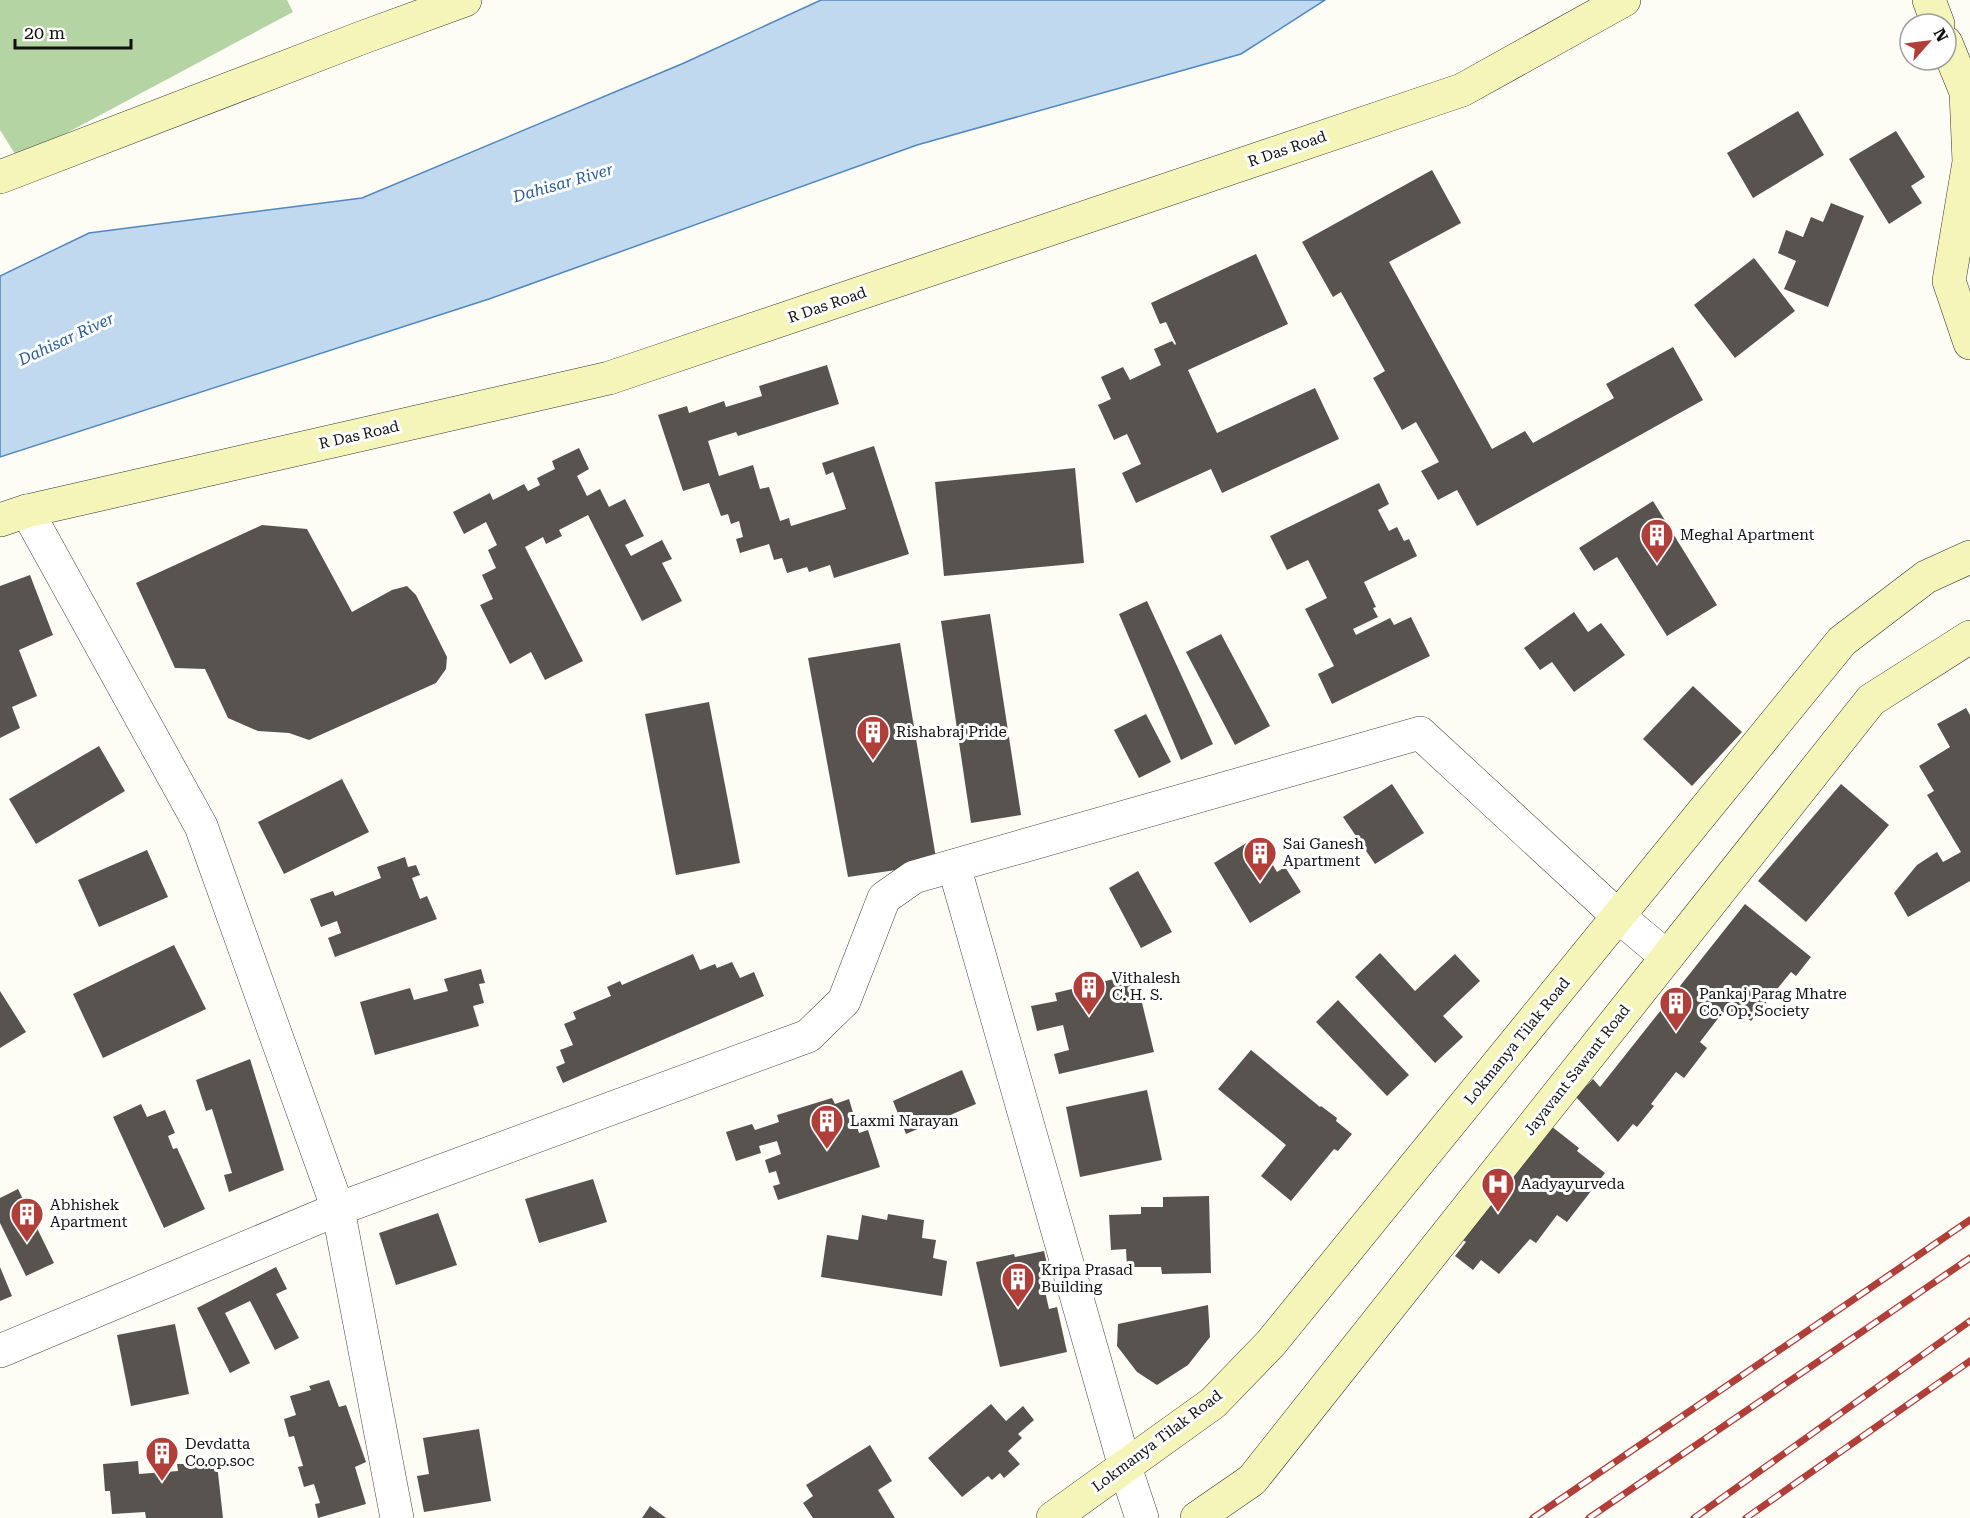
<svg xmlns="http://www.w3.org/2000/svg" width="1970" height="1518" viewBox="0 0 1970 1518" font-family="'Roboto Serif',serif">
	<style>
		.forest { fill: #b4d4a3 }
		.water { fill: #c0d9ef; stroke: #5087bd; stroke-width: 1.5 }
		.building { fill: #58534e }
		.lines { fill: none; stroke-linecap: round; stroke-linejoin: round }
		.street-casing { stroke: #434343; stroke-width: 34 }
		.secondary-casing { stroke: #323232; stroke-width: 34 }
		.street { stroke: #fff; stroke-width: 33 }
		.secondary { stroke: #f5f4b9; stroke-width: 33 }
		.rail-casing { stroke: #b03e39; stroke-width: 7 }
		.rail { stroke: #fff; stroke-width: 4.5; stroke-dasharray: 14; stroke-linecap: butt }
		.labels { text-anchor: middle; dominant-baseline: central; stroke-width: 6; stroke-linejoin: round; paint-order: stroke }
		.street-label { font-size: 15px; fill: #101010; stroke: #fff }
		.poi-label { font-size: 15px; fill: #101010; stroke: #fff; text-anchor: start }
		.water-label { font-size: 16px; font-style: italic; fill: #285b94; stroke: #fff }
	</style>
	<rect width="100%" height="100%" fill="#fefdf5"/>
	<polygon class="forest" points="0,0 287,0 293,12 18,159 0,130"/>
	<polygon class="water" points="821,0 1325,0 1241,54 917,145 489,299 0,457 0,276 89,233 362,198 684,63"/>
	<g class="building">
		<polygon points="1798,111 1824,155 1753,198 1727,153"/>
		<polygon points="1896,131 1925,177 1911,186 1922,203 1889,224 1849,159"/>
		<polygon points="1432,170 1461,223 1389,262 1492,449 1525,431 1533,443 1614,398 1606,384 1673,347 1703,400 1477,526 1457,490 1438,500 1421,471 1439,462 1416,422 1402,430 1373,378 1385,371 1341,292 1333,297 1302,242"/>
		<polygon points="1831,203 1864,216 1828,307 1784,289 1796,261 1778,253 1786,230 1803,237 1811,217 1823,222"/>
		<polygon points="1256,254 1288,324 1188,370 1217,433 1315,388 1339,439 1222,493 1211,469 1136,503 1122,473 1141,464 1127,434 1114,440 1098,405 1111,399 1101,377 1123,367 1130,380 1161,365 1154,349 1172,341 1175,345 1176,344 1166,322 1160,324 1151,303"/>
		<polygon points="1754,258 1795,311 1735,358 1694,305"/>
		<polygon points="827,365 839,404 738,436 736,432 708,441 719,476 753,465 760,489 769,487 780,521 789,518 791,526 846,509 833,472 826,475 822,463 874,446 909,554 834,578 830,565 809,572 807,567 787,573 782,558 774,560 769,544 740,553 736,539 743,537 739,521 731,524 728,514 721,516 709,483 683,491 658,415 687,406 689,413 724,401 726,407 762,396 759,386"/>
		<polygon points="579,448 589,469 577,476 587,496 600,489 609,507 625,499 644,536 625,545 631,556 662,540 672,559 662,563 682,601 642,621 588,515 559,530 562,536 546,544 543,537 525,547 583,661 545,680 531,652 510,664 480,605 493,599 482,575 496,568 488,550 497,545 486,522 464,534 453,512 490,493 493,500 524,484 528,491 540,485 537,478 555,469 552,461"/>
		<polygon points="1075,468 1084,563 944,576 935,482"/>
		<polygon points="1379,483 1389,504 1378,510 1389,531 1397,527 1404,541 1409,539 1417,556 1364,582 1376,607 1373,608 1378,617 1353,629 1356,635 1390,618 1394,625 1411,617 1430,656 1332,704 1318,674 1334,666 1305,609 1327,598 1308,560 1287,570 1270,536"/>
		<polygon points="1653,501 1717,605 1667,636 1617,557 1594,571 1579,548"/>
		<polygon points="262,525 307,529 352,612 392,590 407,586 416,595 447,657 446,669 436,683 309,740 289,733 258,731 228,718 205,669 175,668 136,583"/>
		<polygon points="30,575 53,635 19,650 37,696 12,707 20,728 0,738 0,586"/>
		<polygon points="1147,601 1213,744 1181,760 1119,614"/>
		<polygon points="1574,612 1588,632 1601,623 1625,655 1574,692 1552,662 1540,670 1524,648"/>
		<polygon points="990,614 1021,815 971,823 941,621"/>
		<polygon points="1221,634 1270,726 1235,745 1186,652"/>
		<polygon points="900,643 937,864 848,877 808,658"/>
		<polygon points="1693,686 1742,732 1692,786 1643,739"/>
		<polygon points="709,702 740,863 676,875 645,714"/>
		<polygon points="1966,708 1970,715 1970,881 1908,917 1894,893 1917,865 1937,852 1943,862 1961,852 1927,795 1934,791 1919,766 1950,747 1937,724"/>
		<polygon points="1146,714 1171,762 1139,778 1114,730"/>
		<polygon points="99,746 125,791 36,844 9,799"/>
		<polygon points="342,779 369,832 284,874 258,822"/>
		<polygon points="1392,784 1424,833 1375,864 1343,817"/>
		<polygon points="1841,784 1889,825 1806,922 1758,881"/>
		<polygon points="1256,837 1277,872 1285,867 1301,892 1250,923 1214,863"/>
		<polygon points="147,850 168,897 99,927 78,880"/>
		<polygon points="405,857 408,867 416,865 420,875 412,878 420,899 427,896 437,919 335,957 328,938 341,933 337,921 321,927 310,899 333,891 335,896 381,878 377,867"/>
		<polygon points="1138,871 1172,932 1141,948 1109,888"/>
		<polygon points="1745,904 1811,957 1796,976 1791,972 1751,1021 1737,1010 1731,1018 1723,1012 1700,1042 1707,1048 1684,1078 1676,1072 1651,1104 1654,1106 1637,1127 1633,1124 1618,1142 1576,1097 1593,1079 1600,1087"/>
		<polygon points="174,945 206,1009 103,1058 73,994"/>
		<polygon points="1380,953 1415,991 1455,954 1480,981 1443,1016 1463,1037 1435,1063 1355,977"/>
		<polygon points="693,954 700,970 715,964 717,968 732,962 740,978 754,972 764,996 563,1083 556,1067 565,1063 560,1050 573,1045 564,1024 576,1019 573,1012 611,996 607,987 620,981 622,985"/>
		<polygon points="481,969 485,983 479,984 484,1003 473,1006 479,1026 375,1055 360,1002 410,988 414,1000 448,991 444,979"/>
		<polygon points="1135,974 1154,1052 1059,1074 1054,1054 1069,1050 1063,1025 1037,1031 1031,1006 1057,1001 1055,993"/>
		<polygon points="0,991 26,1032 0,1048"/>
		<polygon points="1338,1000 1409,1075 1387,1096 1316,1022"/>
		<polygon points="1251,1050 1320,1107 1321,1106 1337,1118 1336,1121 1352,1134 1338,1151 1334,1149 1291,1201 1261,1176 1286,1145 1218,1089"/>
		<polygon points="250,1059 284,1170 229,1192 224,1175 232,1173 212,1109 206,1111 196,1080"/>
		<polygon points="962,1070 976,1104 906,1134 893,1101"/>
		<polygon points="1147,1090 1162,1160 1080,1177 1066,1107"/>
		<polygon points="832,1098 835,1104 849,1099 859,1133 868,1130 880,1167 778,1200 773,1186 780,1184 776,1171 769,1173 765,1160 781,1154 777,1141 759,1146 761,1153 736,1161 726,1132 752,1124 755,1130 779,1122 777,1115"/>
		<polygon points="141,1104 147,1117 165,1110 175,1133 168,1136 173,1149 177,1148 205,1209 164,1228 113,1117"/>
		<polygon points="1551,1126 1579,1148 1577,1151 1605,1173 1567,1222 1557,1215 1536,1243 1530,1239 1499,1274 1481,1260 1473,1270 1455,1256 1466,1242 1457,1236"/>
		<polygon points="593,1179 607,1222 539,1243 525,1199"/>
		<polygon points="18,1189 54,1263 26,1276 0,1223 0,1198"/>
		<polygon points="1209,1196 1211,1273 1162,1274 1161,1267 1127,1267 1126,1249 1111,1250 1109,1215 1141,1214 1141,1207 1163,1207 1163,1197"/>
		<polygon points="438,1213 457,1265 396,1285 379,1233"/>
		<polygon points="888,1214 924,1220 922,1238 936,1240 933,1258 947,1261 942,1296 821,1277 827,1235 858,1240 862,1215 887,1220"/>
		<polygon points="1044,1251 1050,1277 1042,1278 1049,1309 1057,1307 1067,1352 1000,1367 976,1262 1014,1254 1015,1257"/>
		<polygon points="0,1267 12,1296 0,1301"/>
		<polygon points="276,1267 287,1289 276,1294 299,1338 275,1350 250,1301 225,1313 250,1363 230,1373 197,1308"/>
		<polygon points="1208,1305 1210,1337 1188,1365 1157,1385 1137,1372 1117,1346 1118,1324"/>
		<polygon points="175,1324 189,1394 131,1406 117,1335"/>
		<polygon points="329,1380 339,1407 346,1405 366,1462 355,1467 366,1504 318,1518 315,1504 320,1503 314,1484 304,1487 298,1467 303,1466 294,1436 289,1437 284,1419 296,1415 290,1396 311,1390 309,1386"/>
		<polygon points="991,1404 1006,1421 1023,1406 1034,1420 1018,1434 1022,1438 1008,1451 1020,1464 1004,1478 1000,1473 992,1480 988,1476 962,1497 928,1458"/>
		<polygon points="479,1429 491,1501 424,1512 417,1476 429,1474 423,1438"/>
		<polygon points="870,1445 892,1481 878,1490 895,1518 813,1518 803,1503 813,1496 806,1485"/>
		<polygon points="138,1461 139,1474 178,1471 177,1464 217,1464 223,1518 146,1518 145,1512 112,1514 110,1491 105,1491 103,1464"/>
		<polygon points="650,1506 666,1518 642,1518"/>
	</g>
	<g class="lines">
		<defs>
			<g id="street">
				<polyline points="954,866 1125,1467 1142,1518"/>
				<polyline points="0,1351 338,1209 201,826 27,511"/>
				<polyline points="397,1518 338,1209 808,1036 844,1001 884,898 914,877 1420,733 1618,916 1667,957"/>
			</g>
			<g id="secondary">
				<polyline points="1929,0 1938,24"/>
				<polyline points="1946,43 1966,92 1969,162 1949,281 1970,343"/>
				<polyline points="0,177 361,38 465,0"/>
				<polyline points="0,520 27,511 609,378 1462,90 1624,0"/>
				<polyline points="1053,1518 1213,1403 1271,1343 1842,641 1926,577 1970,557"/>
				<polyline points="1197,1518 1252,1480 1871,700 1970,637"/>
			</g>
		</defs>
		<use href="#street" class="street-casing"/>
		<use href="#secondary" class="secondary-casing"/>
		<use href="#street" class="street"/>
		<use href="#secondary" class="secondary"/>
		<defs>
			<g id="rail">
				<polyline points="1533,1518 1970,1220"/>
				<polyline points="1589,1518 1970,1258"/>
				<polyline points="1694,1518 1970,1321"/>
				<polyline points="1746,1518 1970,1361"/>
			</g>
		</defs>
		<use href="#rail" class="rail-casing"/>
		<use href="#rail" class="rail"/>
	</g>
	<defs>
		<symbol id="building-pin" viewBox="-11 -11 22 30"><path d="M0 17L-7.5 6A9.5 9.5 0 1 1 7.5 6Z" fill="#b03e39" stroke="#fff"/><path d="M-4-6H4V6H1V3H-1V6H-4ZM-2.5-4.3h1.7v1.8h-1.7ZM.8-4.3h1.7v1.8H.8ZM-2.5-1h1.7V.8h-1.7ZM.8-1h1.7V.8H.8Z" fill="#fff"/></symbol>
		<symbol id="hospital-pin" viewBox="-11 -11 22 30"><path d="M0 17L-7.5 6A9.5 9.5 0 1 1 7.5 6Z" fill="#b03e39" stroke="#fff"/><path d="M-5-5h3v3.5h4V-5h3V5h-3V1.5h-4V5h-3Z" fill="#fff"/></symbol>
	</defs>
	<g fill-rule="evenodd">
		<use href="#building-pin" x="1638" y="516" width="38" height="52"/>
		<use href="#building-pin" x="854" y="713" width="38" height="52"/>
		<use href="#building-pin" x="1241" y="834" width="38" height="52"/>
		<use href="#building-pin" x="1070" y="968" width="38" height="52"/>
		<use href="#building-pin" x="1657" y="984" width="38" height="52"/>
		<use href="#building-pin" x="808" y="1102" width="38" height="52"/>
		<use href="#hospital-pin" x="1479" y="1165" width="38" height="52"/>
		<use href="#building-pin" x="8" y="1195" width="38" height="52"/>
		<use href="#building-pin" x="999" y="1260" width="38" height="52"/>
		<use href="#building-pin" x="143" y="1434" width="38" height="52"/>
	</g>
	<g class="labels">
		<g class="street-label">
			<text transform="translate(1287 149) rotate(-19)">R Das Road</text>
			<text transform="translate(827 305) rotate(-19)">R Das Road</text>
			<text transform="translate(359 435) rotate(-13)">R Das Road</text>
			<text transform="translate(1517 1041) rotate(-51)">Lokmanya Tilak Road</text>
			<text transform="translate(1577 1070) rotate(-52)">Jayavant Sawant Road</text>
			<text transform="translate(1157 1441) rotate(-37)">Lokmanya Tilak Road</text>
		</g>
		<g class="poi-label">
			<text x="1680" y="535">Meghal Apartment</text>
			<text x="896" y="732">Rishabraj Pride</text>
			<text x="1283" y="844">Sai Ganesh<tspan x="1283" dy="17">Apartment</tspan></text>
			<text x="1112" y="978">Vithalesh<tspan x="1112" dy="17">C. H. S.</tspan></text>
			<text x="1699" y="994">Pankaj Parag Mhatre<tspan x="1699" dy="17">Co. Op. Society</tspan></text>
			<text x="850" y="1121">Laxmi Narayan</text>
			<text x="1521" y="1184">Aadyayurveda</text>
			<text x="50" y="1205">Abhishek<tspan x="50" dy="17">Apartment</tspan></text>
			<text x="1041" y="1270">Kripa Prasad<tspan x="1041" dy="17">Building</tspan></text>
			<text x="185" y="1444">Devdatta<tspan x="185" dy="17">Co.op.soc</tspan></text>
		</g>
		<g class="water-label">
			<text transform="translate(563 183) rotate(-16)">Dahisar River</text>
			<text transform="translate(66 339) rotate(-25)">Dahisar River</text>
		</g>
	</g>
	<g transform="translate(1928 42) rotate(62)"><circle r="28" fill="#ffffff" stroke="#9f9f9f" stroke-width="1.5"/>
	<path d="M0-4.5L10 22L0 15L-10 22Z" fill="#b03e39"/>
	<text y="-9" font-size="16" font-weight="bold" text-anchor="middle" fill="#101010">N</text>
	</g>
	<path d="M15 39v9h116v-9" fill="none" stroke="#101010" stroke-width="3"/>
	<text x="24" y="39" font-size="18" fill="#101010" stroke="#ffffff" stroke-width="4.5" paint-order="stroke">20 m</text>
</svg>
